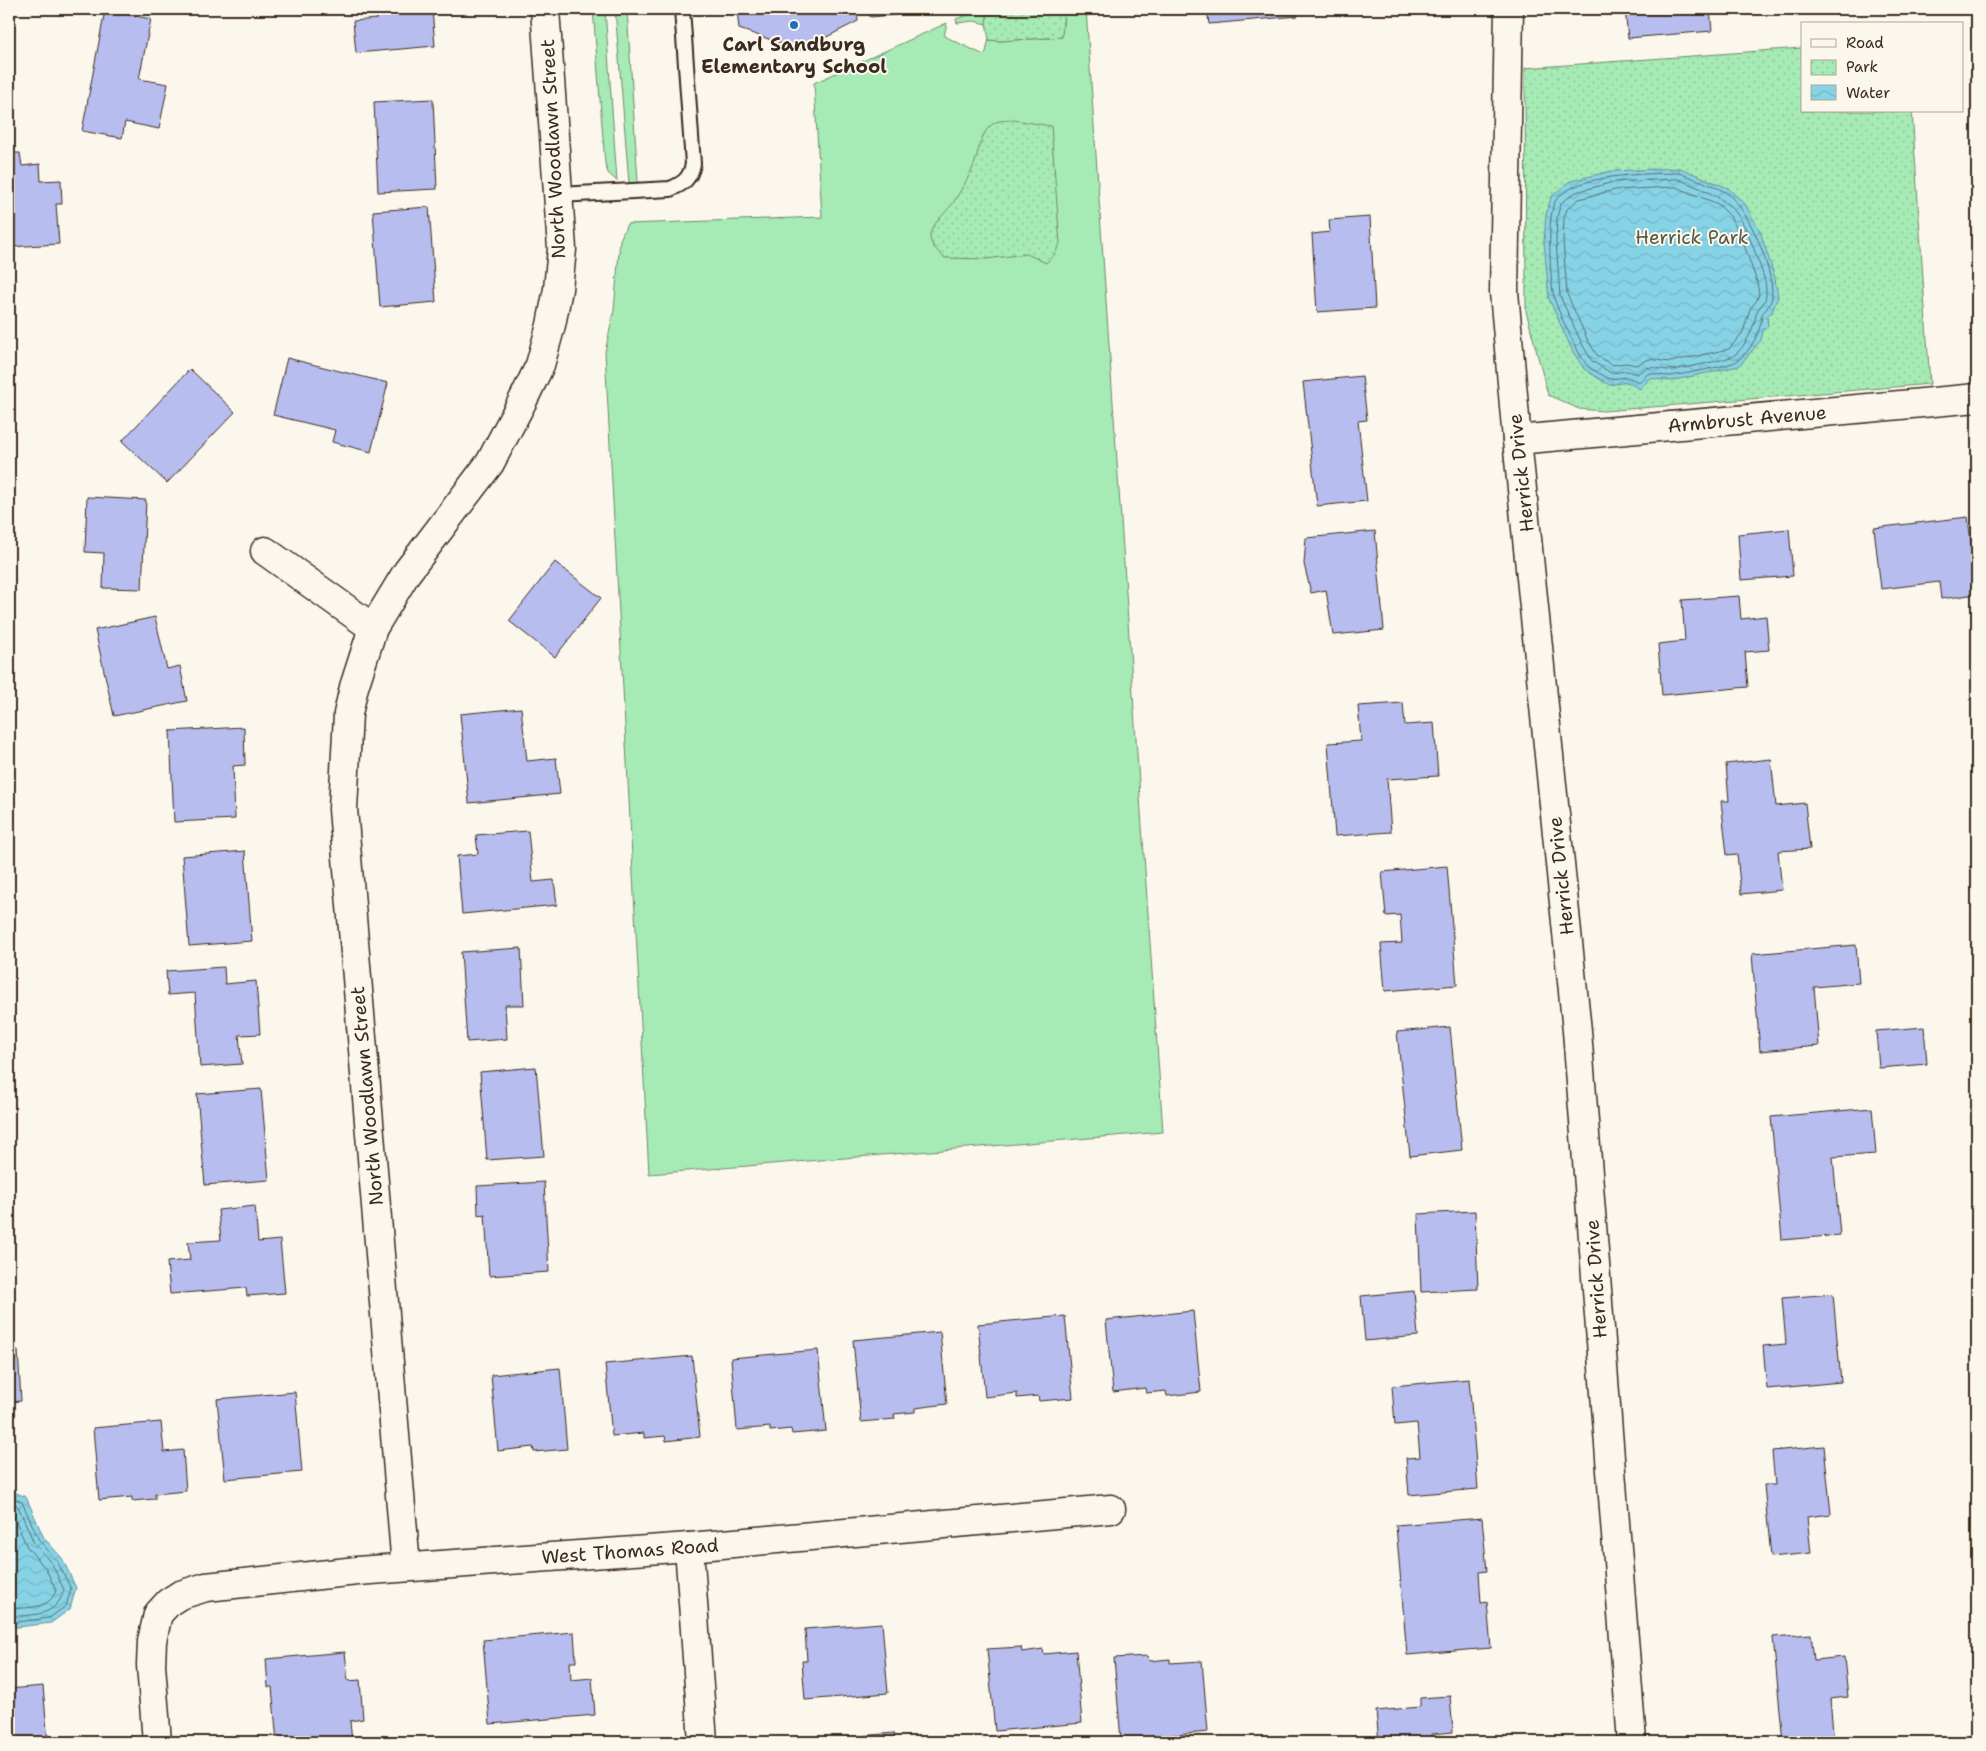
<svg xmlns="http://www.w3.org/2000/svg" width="1986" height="1751" viewBox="0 0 1986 1751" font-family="'Shantell Sans',sans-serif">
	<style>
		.grass { fill: #a6eab5; stroke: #708a6a }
		.park { fill: url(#park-dots); stroke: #708a6a }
		.water { fill: url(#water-waves); stroke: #698f96 }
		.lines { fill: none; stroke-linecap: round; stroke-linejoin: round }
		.shore { stroke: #596e6e; stroke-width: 1 }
		.building { fill: #b8bdef; stroke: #3b2a1e }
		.service-casing { stroke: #3b2a1e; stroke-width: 18 }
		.minor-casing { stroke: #3b2a1e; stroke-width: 31 }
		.service { stroke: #fbf7ec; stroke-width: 14 }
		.minor { stroke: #fbf7ec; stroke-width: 28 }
		.poi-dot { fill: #1f6fb2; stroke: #fbf7ec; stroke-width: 2 }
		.labels { text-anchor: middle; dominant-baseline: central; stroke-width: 4; stroke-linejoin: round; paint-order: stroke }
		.poi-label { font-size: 19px; font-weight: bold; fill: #3b2a1e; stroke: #fbf7ec }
		.street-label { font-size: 19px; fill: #3b2a1e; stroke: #fbf7ec }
		.park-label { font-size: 19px; fill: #565a44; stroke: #fbf7ec }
	</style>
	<defs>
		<pattern id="park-dots" width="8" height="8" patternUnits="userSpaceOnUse" patternTransform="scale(1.25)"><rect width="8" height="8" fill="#a6eab5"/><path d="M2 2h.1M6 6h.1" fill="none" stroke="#90c99b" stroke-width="1.8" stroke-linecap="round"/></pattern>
		<pattern id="water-waves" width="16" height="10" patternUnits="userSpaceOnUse" patternTransform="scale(1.25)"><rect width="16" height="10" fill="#87d3e6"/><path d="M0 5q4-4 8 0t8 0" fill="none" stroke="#75b5c5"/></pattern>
	</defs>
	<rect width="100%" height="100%" fill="#fbf7ec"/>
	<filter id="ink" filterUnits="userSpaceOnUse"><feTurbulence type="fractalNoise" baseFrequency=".02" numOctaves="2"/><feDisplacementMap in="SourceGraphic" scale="10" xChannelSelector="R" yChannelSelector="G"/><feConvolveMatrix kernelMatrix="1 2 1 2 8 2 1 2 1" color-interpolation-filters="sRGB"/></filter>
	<g filter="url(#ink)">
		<g class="grass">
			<polygon points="593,9 605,9 617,181 608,173 605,164"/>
			<polygon points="615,9 627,9 638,182 629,183"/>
			<polygon points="972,9 989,9 986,24 974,21 957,23 956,19 971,14"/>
			<polygon points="1064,9 1086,9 1163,1132 649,1174 605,352 614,310 620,240 627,224 822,217 814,83 947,23 944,36 984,55 986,52 989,38 989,40 1000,41 1062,37"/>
		</g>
		<g class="park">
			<polygon points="989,9 1064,9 1062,37 1000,41 989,40 986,22"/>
			<polygon points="1802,48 1802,111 1912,111 1930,384 1604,411 1579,409 1548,395 1526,311 1525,68"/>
			<path d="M1014 120 1051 126 1060 244 1054 255 1046 263 1027 254 986 259 945 258C938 252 931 246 930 237 929 226 947 212 953 203 961 190 970 176 975 162 979 150 980 137 989 127 995 120 1005 120 1014 120Z"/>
		</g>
		<g class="water">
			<polygon points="1680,168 1728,188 1745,204 1760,231 1775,278 1778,297 1772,312 1767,316 1768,326 1763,331 1761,340 1739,366 1670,381 1650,378 1640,389 1627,382 1609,385 1584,369 1572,350 1549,299 1544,241 1546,215 1551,197 1570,181 1612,171"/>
			<polygon points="9,1491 12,1491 26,1497 44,1538 62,1558 76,1588 70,1609 51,1623 9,1628"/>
		</g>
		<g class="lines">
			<g class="shore">
				<path d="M1679 173C1694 179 1712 184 1725 192 1748 206 1773 269 1772 295 1772 303 1767 308 1762 314 1761 331 1752 350 1737 361 1732 365 1676 376 1669 376 1662 376 1656 374 1649 373L1639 382 1627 377 1610 379C1603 375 1593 371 1587 365 1580 358 1556 308 1554 297 1550 280 1546 213 1556 200 1576 173 1648 174 1679 173Z"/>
				<path d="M1678 179C1729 200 1739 204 1757 258 1761 269 1767 282 1766 295 1766 304 1757 307 1756 315 1754 327 1745 349 1733 356 1725 360 1677 370 1669 370 1653 369 1651 363 1637 374L1627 371 1611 373 1592 361 1582 344 1560 296 1556 241 1557 217 1561 203 1576 192 1614 182Z"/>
				<polygon points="1676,187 1718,204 1730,216 1742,239 1757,282 1759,294 1757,300 1750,309 1743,332 1729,349 1670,362 1649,359 1636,365 1626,363 1612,365 1597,355 1588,341 1567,294 1563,240 1564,218 1567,209 1579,199 1615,190"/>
				<polyline points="9,1496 22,1502 39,1540 57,1561 71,1589 66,1606 49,1618 9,1623"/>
				<path d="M9 1502 18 1506 34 1543 52 1564 64 1590C56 1618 33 1614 9 1617"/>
				<path d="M9 1510 12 1512 27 1547 46 1569 56 1590C51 1610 26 1607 9 1609"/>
			</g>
		</g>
		<g class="building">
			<polygon points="376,9 432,9 435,46 356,53 353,21 377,19"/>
			<polygon points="737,9 866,9 857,10 858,21 801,50 739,29"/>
			<polygon points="869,9 961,9 870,17"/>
			<polygon points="1207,9 1297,9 1298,16 1209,24"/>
			<polygon points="1625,9 1710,9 1712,31 1628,38"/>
			<polygon points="105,10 151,19 139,79 168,84 159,129 125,122 122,138 82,131"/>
			<polygon points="433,99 437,189 378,192 374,102"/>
			<polygon points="9,153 20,153 22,166 40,164 41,181 61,180 62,204 56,204 59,244 9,247"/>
			<polygon points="429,207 436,302 380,307 373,211"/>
			<polygon points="1370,217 1375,308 1317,312 1312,234 1330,232 1329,220"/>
			<polygon points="287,358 388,383 371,452 332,442 335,430 273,415"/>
			<polygon points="190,369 235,412 167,483 122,441"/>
			<polygon points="1362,376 1367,420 1358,421 1367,501 1317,506 1303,382"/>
			<polygon points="87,497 146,500 142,589 103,588 104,553 85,552"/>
			<polygon points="1968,517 1977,594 1941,599 1939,582 1881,589 1874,528"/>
			<polygon points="1789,529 1793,576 1741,580 1738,534"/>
			<polygon points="1375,531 1384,630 1333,635 1326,590 1311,593 1304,564 1306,538"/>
			<polygon points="555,562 601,598 555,657 509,621"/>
			<polygon points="1739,596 1741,619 1766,616 1769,650 1745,652 1748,687 1662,695 1658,644 1685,641 1682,600"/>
			<polygon points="155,617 167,669 180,666 187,701 114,716 95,630"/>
			<polygon points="1403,703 1405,725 1434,723 1438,776 1387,779 1391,832 1335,836 1328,743 1361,741 1358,706"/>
			<polygon points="521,708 527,761 556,758 560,794 469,803 460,714"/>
			<polygon points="244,727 245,765 233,766 235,819 174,822 170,731"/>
			<polygon points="1771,759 1776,806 1805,803 1810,849 1778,851 1782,890 1741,894 1737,854 1727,855 1721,801 1729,801 1726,764"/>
			<polygon points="528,831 533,882 554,880 557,905 462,914 457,856 478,854 476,835"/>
			<polygon points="245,851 252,941 189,946 182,856"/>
			<polygon points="1447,866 1457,985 1385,991 1381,944 1402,943 1400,915 1386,916 1382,872"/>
			<polygon points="1856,945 1859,983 1814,987 1819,1046 1760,1051 1752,954"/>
			<polygon points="521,948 524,1005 505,1005 507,1039 467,1042 461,952"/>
			<polygon points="224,967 225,984 256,981 260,1034 239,1035 242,1064 200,1067 195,993 168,995 166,971"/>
			<polygon points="1450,1027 1462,1150 1410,1156 1397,1032"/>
			<polygon points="1924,1027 1927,1064 1879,1068 1876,1031"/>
			<polygon points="536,1067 544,1156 487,1160 480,1072"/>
			<polygon points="261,1089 269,1180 205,1185 197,1094"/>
			<polygon points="1872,1108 1876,1154 1833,1157 1840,1235 1782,1240 1771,1117"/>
			<polygon points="544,1182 549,1272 489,1276 485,1214 478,1215 477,1186"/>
			<polygon points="255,1206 258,1242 280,1240 285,1293 247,1296 246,1288 170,1294 167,1262 190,1260 188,1242 221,1240 218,1210"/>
			<polygon points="1475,1211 1478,1289 1421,1292 1418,1214"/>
			<polygon points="1414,1291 1418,1336 1365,1341 1361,1296"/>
			<polygon points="1833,1294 1841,1382 1767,1389 1763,1346 1786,1344 1782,1298"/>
			<polygon points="1193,1311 1201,1392 1167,1396 1166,1391 1146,1393 1145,1388 1113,1392 1106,1320"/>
			<polygon points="1065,1316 1073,1398 1039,1401 1038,1396 1017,1398 1017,1393 985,1397 978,1324"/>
			<polygon points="940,1332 947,1404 915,1408 915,1412 894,1414 895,1419 861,1422 853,1340"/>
			<polygon points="18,1350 21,1401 9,1402 9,1351"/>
			<polygon points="818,1350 826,1431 792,1434 791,1429 770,1431 770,1427 737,1430 731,1358"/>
			<polygon points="692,1356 700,1437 666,1441 665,1436 644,1438 644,1433 612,1436 605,1364"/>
			<polygon points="560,1368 567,1449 534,1452 533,1447 498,1451 491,1375"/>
			<polygon points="1469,1379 1478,1489 1409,1495 1406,1458 1420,1457 1417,1423 1395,1425 1392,1386"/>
			<polygon points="295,1392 302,1472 225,1479 217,1399"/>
			<polygon points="161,1422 164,1452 183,1450 186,1491 155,1494 155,1499 132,1501 132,1497 99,1500 93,1428"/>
			<polygon points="1824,1446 1831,1514 1807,1517 1811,1553 1771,1557 1764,1485 1775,1485 1772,1451"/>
			<polygon points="1482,1518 1487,1571 1479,1572 1481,1603 1487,1602 1491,1648 1407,1655 1396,1525"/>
			<polygon points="882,1623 888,1693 805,1700 802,1661 807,1661 805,1629"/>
			<polygon points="574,1632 576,1662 570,1662 571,1680 592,1678 595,1715 490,1724 483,1640"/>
			<polygon points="1811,1634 1814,1660 1844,1657 1848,1697 1830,1699 1834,1742 1783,1742 1773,1637"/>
			<polygon points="1021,1647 1022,1652 1043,1649 1044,1654 1076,1651 1082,1723 995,1731 987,1649"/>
			<polygon points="345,1652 348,1681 360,1680 363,1719 350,1721 352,1742 277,1742 272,1687 268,1687 266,1659"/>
			<polygon points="1148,1656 1149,1661 1170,1659 1170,1663 1202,1661 1208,1732 1121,1740 1114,1658"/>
			<polygon points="43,1686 48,1742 9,1742 9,1689"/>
			<polygon points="1450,1696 1453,1732 1432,1734 1433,1742 1379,1742 1376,1711 1420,1707 1420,1698"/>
			<polygon points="894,1733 895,1742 807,1742 807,1741"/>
		</g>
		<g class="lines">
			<defs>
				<path id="service" d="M559 195 670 189C683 184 690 179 693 164L682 9"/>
				<g id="minor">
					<polyline points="1509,9 1504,292 1517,440 1577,1031 1632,1742"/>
					<polyline points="1517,440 1977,398"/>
					<polyline points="265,551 373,628"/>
					<polyline points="689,1547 703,1742"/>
					<polyline points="406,1567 343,809 348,714 354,687 373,628 407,572 490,463 523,400 540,365 551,325 558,289 562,249 545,9"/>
					<polyline points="157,1742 151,1665 152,1641 158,1614 169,1602 180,1595 206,1587 357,1571 689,1547 1111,1509"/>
				</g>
			</defs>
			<use href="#service" class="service-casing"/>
			<use href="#minor" class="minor-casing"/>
			<use href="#service" class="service"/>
			<use href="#minor" class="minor"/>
		</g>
	</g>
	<circle class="poi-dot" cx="794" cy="25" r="5"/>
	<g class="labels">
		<g class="poi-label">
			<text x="794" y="44">Carl Sandburg<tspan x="794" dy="22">Elementary School</tspan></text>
		</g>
		<g class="street-label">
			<text transform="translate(553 149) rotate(-93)">North Woodlawn Street</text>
			<text transform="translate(1747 419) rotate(-5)">Armbrust Avenue</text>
			<text transform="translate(1521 473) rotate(-96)">Herrick Drive</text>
			<text transform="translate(1561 876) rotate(-96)">Herrick Drive</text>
			<text transform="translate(367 1096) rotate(-95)">North Woodlawn Street</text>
			<text transform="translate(1596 1279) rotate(-94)">Herrick Drive</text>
			<text transform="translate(630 1551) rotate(-4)">West Thomas Road</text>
		</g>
		<g class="park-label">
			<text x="1692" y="237">Herrick Park</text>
		</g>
	</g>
	<rect width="1986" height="1751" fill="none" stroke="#fbf7ec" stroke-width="30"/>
	<rect x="15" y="15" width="1956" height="1721" fill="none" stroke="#3b2a1e" stroke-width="2" filter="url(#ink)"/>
	<rect x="1801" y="22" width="162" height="90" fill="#fbf7ec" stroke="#aea59a"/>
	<rect x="1811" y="39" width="25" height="8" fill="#fbf7ec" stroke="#aea59a"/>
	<text x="1846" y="48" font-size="15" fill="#3b2a1e">Road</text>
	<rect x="1811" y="60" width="25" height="15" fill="url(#park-dots)" stroke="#aea59a"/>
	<text x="1846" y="72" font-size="15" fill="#3b2a1e">Park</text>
	<rect x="1811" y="85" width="25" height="15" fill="url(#water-waves)" stroke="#aea59a"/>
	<text x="1846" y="98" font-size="15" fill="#3b2a1e">Water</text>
</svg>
